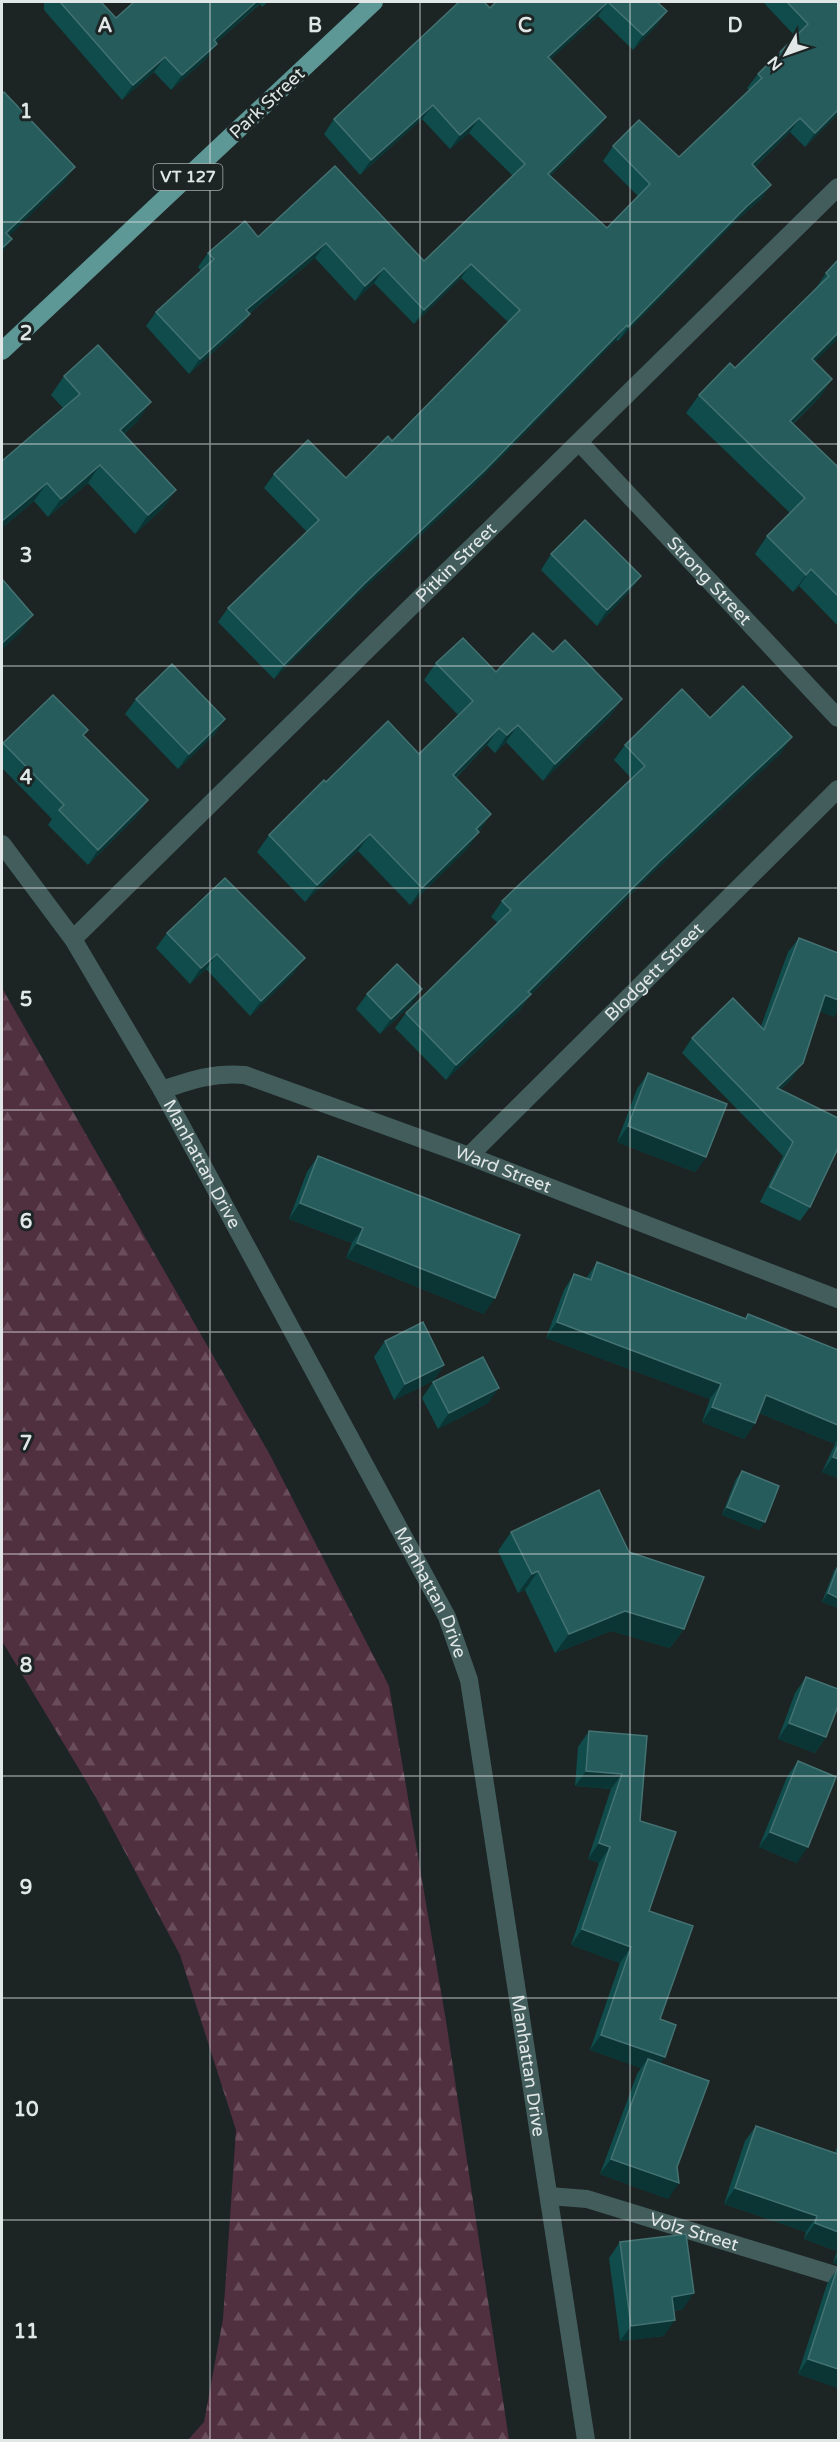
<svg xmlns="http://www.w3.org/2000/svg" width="840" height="2442" viewBox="0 0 840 2442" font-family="'Varela Round',sans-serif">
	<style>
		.forest { fill: url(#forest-firs) }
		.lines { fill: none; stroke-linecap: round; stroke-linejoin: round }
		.street { stroke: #425d5c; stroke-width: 18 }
		.primary { stroke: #5d9796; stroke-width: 18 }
		.wall { fill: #104c4c }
		.shaded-wall { fill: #0b3535 }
		.building { fill: #265c5c; stroke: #447272; stroke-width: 1.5 }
		.grid { fill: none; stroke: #e1e6e6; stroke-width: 1.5; stroke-opacity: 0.55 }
		.labels { text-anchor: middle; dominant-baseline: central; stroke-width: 6; stroke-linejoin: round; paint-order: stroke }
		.shield { fill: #1c2424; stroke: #a6acac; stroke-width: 1.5 }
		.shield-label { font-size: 16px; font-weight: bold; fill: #e1e6e6 }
		.street-label { font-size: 18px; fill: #e1e6e6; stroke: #1c2424 }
		.grid-label { font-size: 20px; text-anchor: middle; font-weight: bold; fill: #e1e6e6; stroke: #1c2424; stroke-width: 6; stroke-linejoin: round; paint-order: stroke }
	</style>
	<defs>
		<pattern id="forest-firs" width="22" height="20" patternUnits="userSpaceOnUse" patternTransform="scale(1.5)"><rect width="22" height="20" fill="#502f3f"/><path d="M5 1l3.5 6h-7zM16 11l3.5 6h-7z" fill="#694d5b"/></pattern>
	</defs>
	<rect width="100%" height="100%" fill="#1c2424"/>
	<polygon class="forest" points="2,988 270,1455 389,1686 446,2021 509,2440 188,2440 204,2422 223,2319 236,2130 180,1955 94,1794 2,1641"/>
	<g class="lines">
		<g class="street">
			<path id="s1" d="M580 443 838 718"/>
			<path id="s2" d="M2 844 73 939 162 1090 447 1617 469 1680 586 2440"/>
			<path id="s3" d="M73 939 838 187"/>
			<path id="s4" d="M162 1090C191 1080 215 1072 245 1075L469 1156 838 1299"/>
			<path id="s5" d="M469 1156 838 789"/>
			<path id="s6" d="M549 2196 587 2199 838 2276"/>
		</g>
		<polyline class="primary" points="2,351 374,2"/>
	</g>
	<g class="wall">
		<polygon points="44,2 101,2 116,18 134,2 268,2 262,7 260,4 216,43 206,59 171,90 154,72 122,100 44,10"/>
		<polygon points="496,2 657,2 667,11 656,26 633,50 598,16 551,59 596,131 550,176 607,228 638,196 603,161 613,146 679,157 749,90 747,88 758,74 795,36 763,2 838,2 838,114 805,147 790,132 755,167 771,185 761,199 736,221 618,341 616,340 474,485 354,598 274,679 218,622 228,608 307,532 264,488 274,474 346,478 392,441 508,322 461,278 414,324 374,283 355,301 315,258 250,313 240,328 189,374 146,326 156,312 201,271 198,267 208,253 258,237 335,166 424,261 429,257 513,176 469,133 450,149 422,119 360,175 324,134 334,119 490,8"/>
		<polygon points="838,260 815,362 832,379 820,397 793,424 837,466 838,465 838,626 799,586 793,592 755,554 767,536 790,513 686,413 699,395 735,368 814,291 826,273"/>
		<polygon points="64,376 138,421 124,434 176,490 163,508 135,534 88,483 48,517 34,501 2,528 2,461 63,408 51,395"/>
		<polygon points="551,554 641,576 630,591 597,626 541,570"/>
		<polygon points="553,652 622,699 610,716 543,781 506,742 495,753 487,745 456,778 491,814 467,849 410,905 358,851 305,902 257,852 269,835 326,782 419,754 458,715 424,680 436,663 496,672"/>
		<polygon points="136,699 225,719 214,735 178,769 125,714"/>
		<polygon points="710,718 781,753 648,877 531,994 520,1010 446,1080 395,1028 406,1013 498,923 491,917 502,901 632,779 614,760 625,745"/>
		<polygon points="84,736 148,800 137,816 88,865 48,825 52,819 2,768 2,746 3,743"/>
		<polygon points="167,933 294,973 250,1016 206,969 190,984 156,948"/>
		<polygon points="799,938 834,1017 820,1011 792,1078 780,1090 810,1207 800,1221 760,1202 783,1156 682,1053 692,1038 761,1026 788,952"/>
		<polygon points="367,994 411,1005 380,1034 356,1009"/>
		<polygon points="648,1073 706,1157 695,1172 617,1142 637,1089"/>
		<polygon points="318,1156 484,1314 346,1258 352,1243 289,1219 307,1172"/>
		<polygon points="597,1262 745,1318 748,1314 838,1350 838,1478 822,1472 835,1444 759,1413 755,1423 744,1439 702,1422 710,1399 546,1338 564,1290 574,1274 586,1279"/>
		<polygon points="385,1341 444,1365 433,1381 394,1400 374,1357"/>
		<polygon points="433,1382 488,1403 438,1429 422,1398"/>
		<polygon points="742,1471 765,1522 759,1530 722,1515 736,1479"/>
		<polygon points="511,1532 629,1552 684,1629 670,1648 611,1631 555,1653 525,1590 518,1593 498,1551"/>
		<polygon points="838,1565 838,1608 822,1602 834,1571"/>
		<polygon points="806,1677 826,1737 815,1753 778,1739 795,1693"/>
		<polygon points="589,1731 647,1736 640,1821 660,2019 660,2063 677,2167 668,2199 600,2174 637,2074 641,2068 590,2050 620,1963 571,1945 599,1863 588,1859 611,1789 575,1786 578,1747"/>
		<polygon points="798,1761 797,1863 759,1847 787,1777"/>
		<polygon points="756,2126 835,2153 838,2143 838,2265 833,2263 837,2251 804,2239 806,2232 724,2204 745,2141"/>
		<polygon points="620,2242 683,2309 674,2311 664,2336 620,2341 609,2258"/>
		<polygon points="837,2269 838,2269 838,2388 798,2374 827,2284"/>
	</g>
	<g class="shaded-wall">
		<polygon points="256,2 261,2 203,55 214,40"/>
		<polygon points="608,2 598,16 538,71 548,57"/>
		<polygon points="667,11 656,26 633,50 643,35"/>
		<polygon points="217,44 206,59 171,90 182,75"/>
		<polygon points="165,57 154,72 122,100 133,85"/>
		<polygon points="433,105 422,119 360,175 371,160"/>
		<polygon points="838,110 838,114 805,147 815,133"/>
		<polygon points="606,117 596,131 537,188 548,174"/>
		<polygon points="479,118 469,133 450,149 460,135"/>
		<polygon points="800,118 790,132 742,179 752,164"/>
		<polygon points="75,167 64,182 2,243 6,233"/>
		<polygon points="771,185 761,199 736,221 618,341 628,327 746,207"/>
		<polygon points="12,239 2,253 2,248"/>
		<polygon points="326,243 315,258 236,324 246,310"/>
		<polygon points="471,264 461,278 414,324 424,310"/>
		<polygon points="384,268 374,283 355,301 365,286"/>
		<polygon points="250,314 240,328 189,374 200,359"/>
		<polygon points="627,325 616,340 474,485 354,598 274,679 284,665 364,584"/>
		<polygon points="838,333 838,339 800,376 812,359"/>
		<polygon points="832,379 820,397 777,438 790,421"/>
		<polygon points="151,402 138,421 107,449 120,430"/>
		<polygon points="100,465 88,483 48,517 61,499"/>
		<polygon points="47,483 34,501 2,528 2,521"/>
		<polygon points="176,490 163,508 135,534 148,515"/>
		<polygon points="811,569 799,586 793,592 806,575"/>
		<polygon points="641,576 630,591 597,626 607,610"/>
		<polygon points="33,615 20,633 2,650 2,643"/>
		<polygon points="622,699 610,716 543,781 555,764"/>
		<polygon points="225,719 214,735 178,769 189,754"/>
		<polygon points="518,725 506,742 495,753 507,735"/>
		<polygon points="499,728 487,745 441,792 453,775"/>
		<polygon points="792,737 781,753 648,877 518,1007 531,994 520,1010 446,1080 456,1065 659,862"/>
		<polygon points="148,800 137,816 88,865 98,850"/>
		<polygon points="491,814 467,849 410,905 422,888"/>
		<polygon points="370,834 358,851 305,902 317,885"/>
		<polygon points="217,954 206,969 190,984 201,968"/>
		<polygon points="305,958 294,973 250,1016 261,1001"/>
		<polygon points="422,989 411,1005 380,1034 391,1019"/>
		<polygon points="825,995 838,1000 838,1011 834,1017 815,1009"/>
		<polygon points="803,1063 792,1078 766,1103 777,1088"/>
		<polygon points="628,1126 706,1157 695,1172 617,1142"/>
		<polygon points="300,1203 363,1228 352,1243 289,1219"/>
		<polygon points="357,1243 495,1298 484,1314 346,1258"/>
		<polygon points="557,1322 721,1384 710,1399 546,1338"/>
		<polygon points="444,1365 433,1381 394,1400 405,1384"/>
		<polygon points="499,1388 488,1403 438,1429 449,1413"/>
		<polygon points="766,1395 838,1425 838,1438 835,1444 755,1411"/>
		<polygon points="712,1407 755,1423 744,1439 702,1422"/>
		<polygon points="833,1457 838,1459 838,1478 822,1472"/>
		<polygon points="727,1507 765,1522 759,1530 722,1515"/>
		<polygon points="538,1571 525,1590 518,1593 532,1574"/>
		<polygon points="828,1593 838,1598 838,1608 822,1602"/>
		<polygon points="625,1611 684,1629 670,1648 611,1631 555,1653 569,1634"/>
		<polygon points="789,1723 826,1737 815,1753 778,1739"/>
		<polygon points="586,1771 622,1774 611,1789 575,1786"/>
		<polygon points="770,1832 808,1847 797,1863 759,1847"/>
		<polygon points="599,1843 610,1847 599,1863 588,1859"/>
		<polygon points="582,1929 631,1947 620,1963 571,1945"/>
		<polygon points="601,2035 665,2057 654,2073 648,2059 641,2068 590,2050"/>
		<polygon points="611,2159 679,2183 668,2199 600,2174"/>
		<polygon points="735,2188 817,2216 806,2232 724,2204"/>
		<polygon points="815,2223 838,2232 838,2249 837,2251 804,2239"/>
		<polygon points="838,2256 838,2265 833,2263"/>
		<polygon points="694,2293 683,2309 661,2313 672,2297"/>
		<polygon points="675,2320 664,2336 620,2341 631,2326"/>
		<polygon points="808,2359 838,2369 838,2388 798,2374"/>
	</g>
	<g class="building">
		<polygon points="60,2 101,2 116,18 134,2 256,2 214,40 217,44 182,75 165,57 133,85"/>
		<polygon points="459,2 484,2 490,8 496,2 608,2 548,57 606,117 548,174 607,228 650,184 613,146 639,120 679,157 762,78 758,74 808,24 787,2 838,2 838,110 815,133 800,118 752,164 771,185 746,207 628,327 627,325 484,471 364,584 284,665 228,608 319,520 274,474 308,440 346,478 388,436 392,441 520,310 471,264 424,310 384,268 365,286 326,243 246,310 250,314 200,359 156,312 214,259 208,253 245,221 258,237 335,166 424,261 525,164 479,118 460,135 433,105 371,160 334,119"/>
		<polygon points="608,2 657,2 667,11 643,35"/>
		<polygon points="4,92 75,167 6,233 12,239 2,248 2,94"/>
		<polygon points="838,260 838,333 812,359 832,379 790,421 837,466 838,465 838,596 811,569 806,575 767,536 805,498 699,395 730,363 735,368 829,276 826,273"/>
		<polygon points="98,345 151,402 120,430 176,490 148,515 100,465 61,499 47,483 2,521 2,461 80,394 64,376"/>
		<polygon points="585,520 641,576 607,610 551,554"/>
		<polygon points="2,579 33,615 2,643"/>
		<polygon points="533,633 553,652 565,640 622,699 555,764 518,725 507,735 499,728 453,775 491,814 476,829 479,832 422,888 370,834 317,885 269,835 324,780 326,782 388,721 419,754 473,701 436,663 463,638 496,672"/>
		<polygon points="172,664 225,719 189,754 136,699"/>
		<polygon points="743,686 792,737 659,862 528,992 531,994 456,1065 406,1013 511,910 502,901 645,766 625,745 682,689 710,718"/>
		<polygon points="53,695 88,730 83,735 148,800 98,850 59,810 64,805 3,743"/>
		<polygon points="225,878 305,958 261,1001 217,954 201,968 167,933"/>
		<polygon points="799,938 838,953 838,1000 825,995 803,1063 777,1088 838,1118 838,1148 810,1207 770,1187 793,1142 692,1038 733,998 764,1030"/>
		<polygon points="397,964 422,989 391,1019 367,994"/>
		<polygon points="648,1073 727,1104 706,1157 628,1126"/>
		<polygon points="318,1156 520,1235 495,1298 357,1243 363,1228 300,1203"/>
		<polygon points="597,1262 746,1319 748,1314 838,1350 838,1425 766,1395 755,1423 712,1407 721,1384 557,1322 574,1274 591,1280"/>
		<polygon points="423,1322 444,1365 405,1384 385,1341"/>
		<polygon points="483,1357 499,1388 449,1413 433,1382"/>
		<polygon points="838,1445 838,1459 833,1457"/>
		<polygon points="742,1471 779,1486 765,1522 727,1507"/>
		<polygon points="599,1490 629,1552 704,1577 684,1629 625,1611 569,1634 538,1571 532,1574 511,1532"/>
		<polygon points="838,1566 838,1598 828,1593"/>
		<polygon points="806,1677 838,1689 838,1706 826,1737 789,1723"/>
		<polygon points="589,1731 647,1736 640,1821 676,1832 649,1911 693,1926 660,2019 676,2025 665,2057 601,2035 631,1947 582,1929 610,1847 599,1843 622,1774 586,1771"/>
		<polygon points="798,1761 836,1777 808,1847 770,1832"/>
		<polygon points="648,2059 709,2081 677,2167 679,2183 611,2159"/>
		<polygon points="756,2126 838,2154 838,2232 815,2223 817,2216 735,2188"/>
		<polygon points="686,2234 694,2293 672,2297 675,2320 631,2326 620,2242"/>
		<polygon points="837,2269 838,2269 838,2369 808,2359"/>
	</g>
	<path class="grid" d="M210 2V2440M420 2V2440M630 2V2440M2 222H838M2 444H838M2 666H838M2 888H838M2 1110H838M2 1332H838M2 1554H838M2 1776H838M2 1998H838M2 2220H838"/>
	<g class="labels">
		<rect class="shield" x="153.5" y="164" width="69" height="26" rx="4.5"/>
		<g class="shield-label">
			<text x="188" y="177">VT 127</text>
		</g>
		<g class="street-label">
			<text transform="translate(267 103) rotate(-43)">Park Street</text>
			<text stroke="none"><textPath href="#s3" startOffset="537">Pitkin Street</textPath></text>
			<text stroke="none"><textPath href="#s1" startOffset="189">Strong Street</textPath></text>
			<text stroke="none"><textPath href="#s5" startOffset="261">Blodgett Street</textPath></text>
			<text stroke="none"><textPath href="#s2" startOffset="378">Manhattan Drive</textPath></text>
			<text stroke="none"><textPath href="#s4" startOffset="360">Ward Street</textPath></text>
			<text stroke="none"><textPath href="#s2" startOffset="864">Manhattan Drive</textPath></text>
			<text stroke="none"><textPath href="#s2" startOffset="1350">Manhattan Drive</textPath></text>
			<text stroke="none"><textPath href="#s6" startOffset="150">Volz Street</textPath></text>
		</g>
	</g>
	<g class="grid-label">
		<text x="105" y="32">A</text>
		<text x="315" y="32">B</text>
		<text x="525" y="32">C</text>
		<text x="735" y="32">D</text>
		<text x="26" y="118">1</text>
		<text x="26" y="340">2</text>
		<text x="26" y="562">3</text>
		<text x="26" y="784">4</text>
		<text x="26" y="1006">5</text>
		<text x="26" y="1228">6</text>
		<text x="26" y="1450">7</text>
		<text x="26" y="1672">8</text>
		<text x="26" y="1894">9</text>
		<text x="26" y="2116">10</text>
		<text x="26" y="2338">11</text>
	</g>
	<rect width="840" height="2442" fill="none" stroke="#e1e6e6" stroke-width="6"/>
	<g transform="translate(786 54) rotate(230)" stroke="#1c2424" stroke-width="4.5" paint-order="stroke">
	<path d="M0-4.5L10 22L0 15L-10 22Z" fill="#e1e6e6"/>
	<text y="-9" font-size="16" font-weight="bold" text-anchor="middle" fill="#e1e6e6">N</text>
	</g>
</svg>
